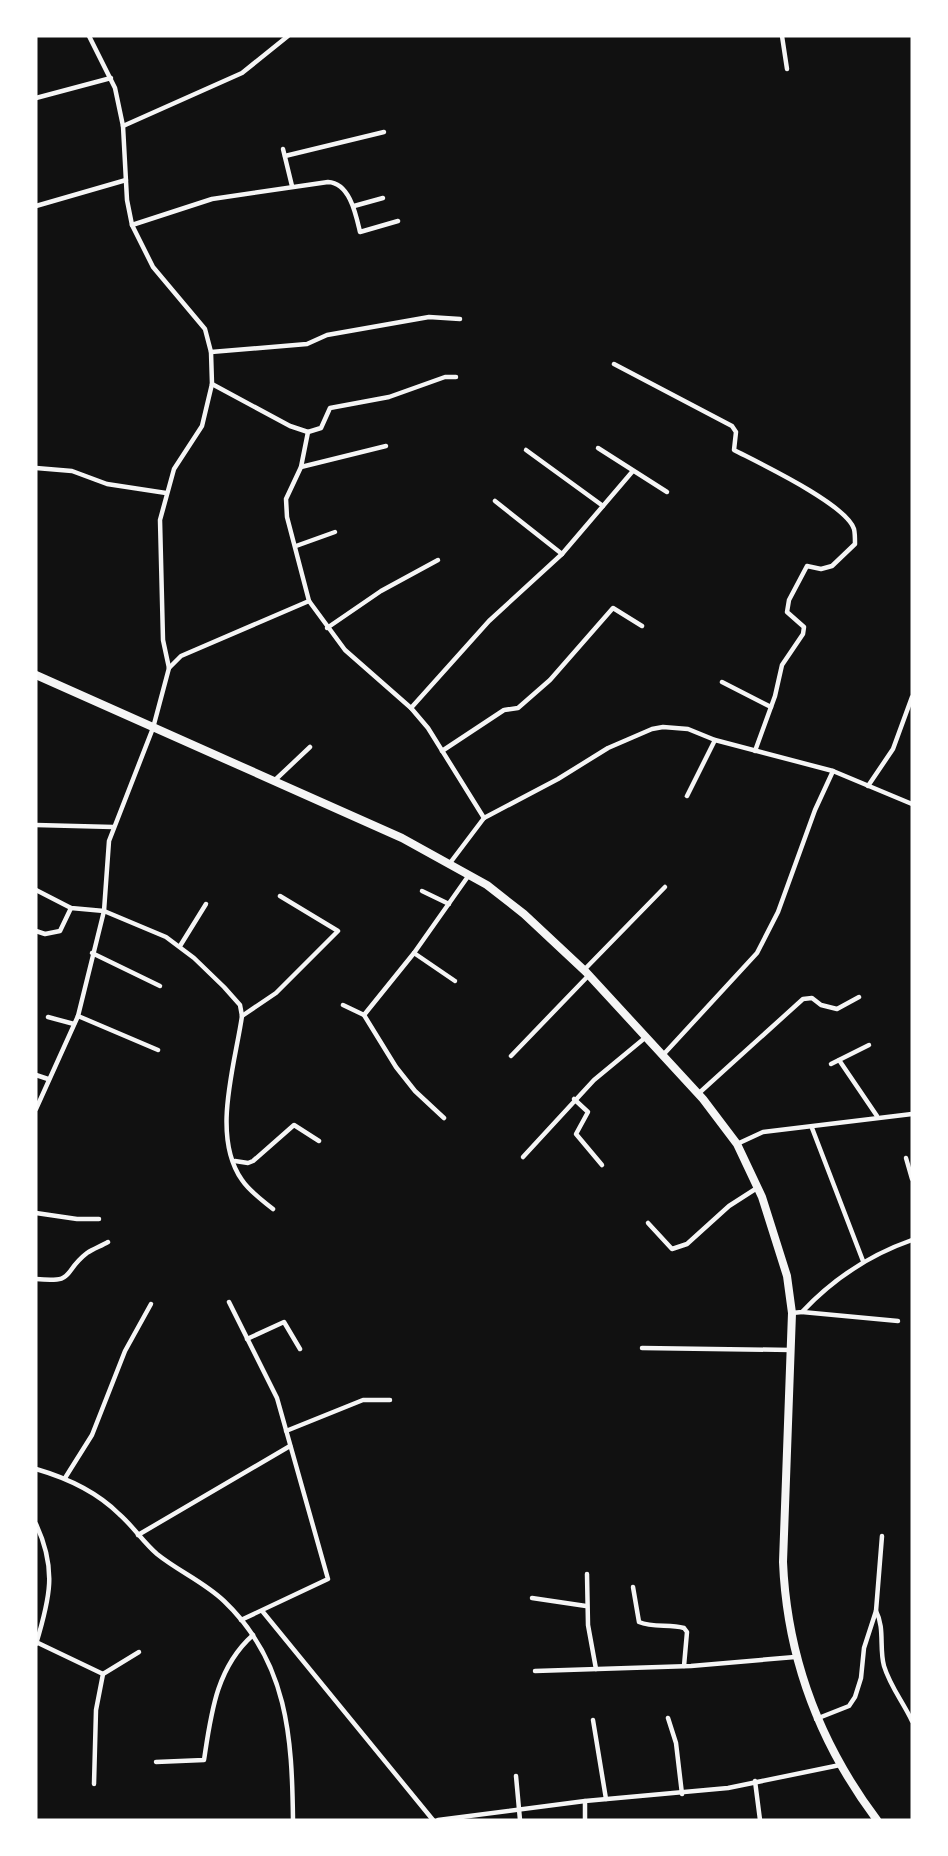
<svg xmlns="http://www.w3.org/2000/svg" width="948" height="1856" viewBox="0 0 948 1856" font-family="'Varela Round',sans-serif">
	<style>
		.lines { fill: none; stroke-linecap: round; stroke-linejoin: round }
		.minor { stroke: #f5f5f5; stroke-width: 4.5 }
		.primary { stroke: #f5f5f5; stroke-width: 8 }
	</style>
	<rect width="100%" height="100%" fill="#111"/>
	<g class="lines">
		<g class="minor">
			<polyline points="782,36 787,69"/>
			<polyline points="36,98 111,78"/>
			<polyline points="123,126 242,73 288,36"/>
			<polyline points="283,149 292,186"/>
			<polyline points="285,156 384,132"/>
			<polyline points="36,206 126,180"/>
			<polyline points="354,206 383,198"/>
			<path d="M132 225 212 199 328 182C350 183 356 215 360 232L398 221"/>
			<polyline points="211,352 307,344 327,335 429,317 460,319"/>
			<path d="M614 364 732 426 736 432 734 450C759 463 846 504 854 529 855 533 855 539 855 544L832 566 821 569 807 566 789 600 787 612 804 627 803 634 782 665 775 696 755 751"/>
			<polyline points="212,384 290,426 308,432 321,428 330,408 389,397 445,377 456,377"/>
			<polyline points="308,432 301,467 286,499 287,517 309,601 345,650 411,708 428,728 484,818 450,863"/>
			<polyline points="598,448 667,492"/>
			<polyline points="526,450 603,506"/>
			<polyline points="301,467 386,446"/>
			<polyline points="36,468 72,471 107,484 166,493"/>
			<polyline points="495,501 562,554"/>
			<polyline points="296,546 335,532"/>
			<polyline points="327,628 381,591 438,560"/>
			<polyline points="169,668 181,656 309,601"/>
			<polyline points="722,682 771,707"/>
			<polyline points="411,708 489,621 562,554 632,472"/>
			<polyline points="442,751 504,710 518,708 550,680 613,608 642,626"/>
			<polyline points="274,781 310,747"/>
			<polyline points="868,786 893,749 912,697"/>
			<polyline points="687,796 715,740"/>
			<polyline points="484,818 558,779 608,748 652,729 663,727 688,729 715,740 833,771 912,804"/>
			<polyline points="36,825 113,827"/>
			<path d="M36 890 71 908 104 911 166 937 194 958 224 987 240 1005 242 1016C235 1065 211 1136 242 1180 250 1192 262 1200 273 1209"/>
			<polyline points="422,891 449,904"/>
			<polyline points="36,931 45,934 60,931 71,908"/>
			<polyline points="180,946 206,904"/>
			<polyline points="92,953 160,986"/>
			<polyline points="414,953 455,981"/>
			<polyline points="584,970 665,887"/>
			<polyline points="343,1005 364,1015 396,1067 415,1091 444,1118"/>
			<polyline points="364,1015 414,953 469,875"/>
			<polyline points="78,1016 158,1050"/>
			<polyline points="242,1016 276,993 338,931 280,896"/>
			<polyline points="48,1017 74,1024"/>
			<polyline points="663,1055 757,953 778,912 815,810 833,771"/>
			<polyline points="511,1056 589,975"/>
			<polyline points="839,1060 877,1116"/>
			<polyline points="831,1064 869,1045"/>
			<polyline points="36,1075 48,1079"/>
			<polyline points="698,1094 803,999 812,998 821,1005 837,1009 859,997"/>
			<polyline points="574,1099 588,1112 576,1134 602,1165"/>
			<polyline points="36,1109 78,1016 104,911 109,841 153,728 169,668 163,640 160,520 174,469 202,426 212,384 211,352 205,329 153,267 132,225 127,200 123,126 115,88 89,36"/>
			<polyline points="812,1128 863,1261"/>
			<polyline points="737,1144 763,1132 912,1114"/>
			<polyline points="523,1157 594,1080 646,1037"/>
			<polyline points="906,1158 912,1179"/>
			<polyline points="235,1161 248,1163 253,1161 294,1125 319,1141"/>
			<polyline points="36,1213 77,1219 99,1219"/>
			<polyline points="648,1223 672,1249 687,1244 729,1206 757,1188"/>
			<path d="M36 1279C77 1283 61 1273 87 1253 93 1249 101 1246 108 1242"/>
			<polyline points="229,1302 277,1398 328,1579 241,1620"/>
			<polyline points="802,1312 898,1321"/>
			<path d="M792 1313 802 1312C833 1279 869 1255 912 1240"/>
			<polyline points="247,1339 284,1322 300,1349"/>
			<polyline points="642,1348 791,1350"/>
			<polyline points="286,1431 363,1400 390,1400"/>
			<path d="M36 1469C67 1478 96 1491 119 1514 133 1526 143 1542 157 1554 178 1571 204 1582 224 1601 288 1662 292 1738 293 1820"/>
			<polyline points="65,1478 92,1435 125,1351 151,1304"/>
			<path d="M36 1524C57 1569 50 1598 36 1644"/>
			<polyline points="138,1535 290,1446"/>
			<polyline points="587,1574 588,1625 596,1669"/>
			<path d="M633 1587 639 1622C653 1628 669 1624 684 1628L687 1632 684 1666"/>
			<polyline points="532,1598 586,1606"/>
			<path d="M876 1611C885 1628 879 1648 884 1666 890 1686 903 1702 912 1721"/>
			<polyline points="263,1612 433,1820"/>
			<polyline points="36,1642 103,1674 96,1710 94,1784"/>
			<polyline points="535,1671 691,1666 795,1657"/>
			<polyline points="103,1674 139,1652"/>
			<polyline points="668,1718 676,1743 682,1794"/>
			<polyline points="816,1719 849,1706 855,1697 861,1678 864,1648 876,1611 882,1536"/>
			<polyline points="593,1720 606,1799"/>
			<path d="M156 1762 204 1760C211 1714 216 1668 253 1635"/>
			<polyline points="516,1776 520,1820"/>
			<polyline points="755,1781 760,1820"/>
			<polyline points="438,1820 585,1801 728,1788 840,1765"/>
			<polyline points="585,1820 585,1801"/>
		</g>
		<path class="primary" d="M36 675 402 838 487 885 524 914 586 972 703 1099 737 1144 762 1197 787 1276 792 1313 783 1562C787 1657 820 1744 877 1820"/>
	</g>
	<rect width="948" height="1856" fill="none" stroke="#ffffff" stroke-width="75"/>
</svg>
